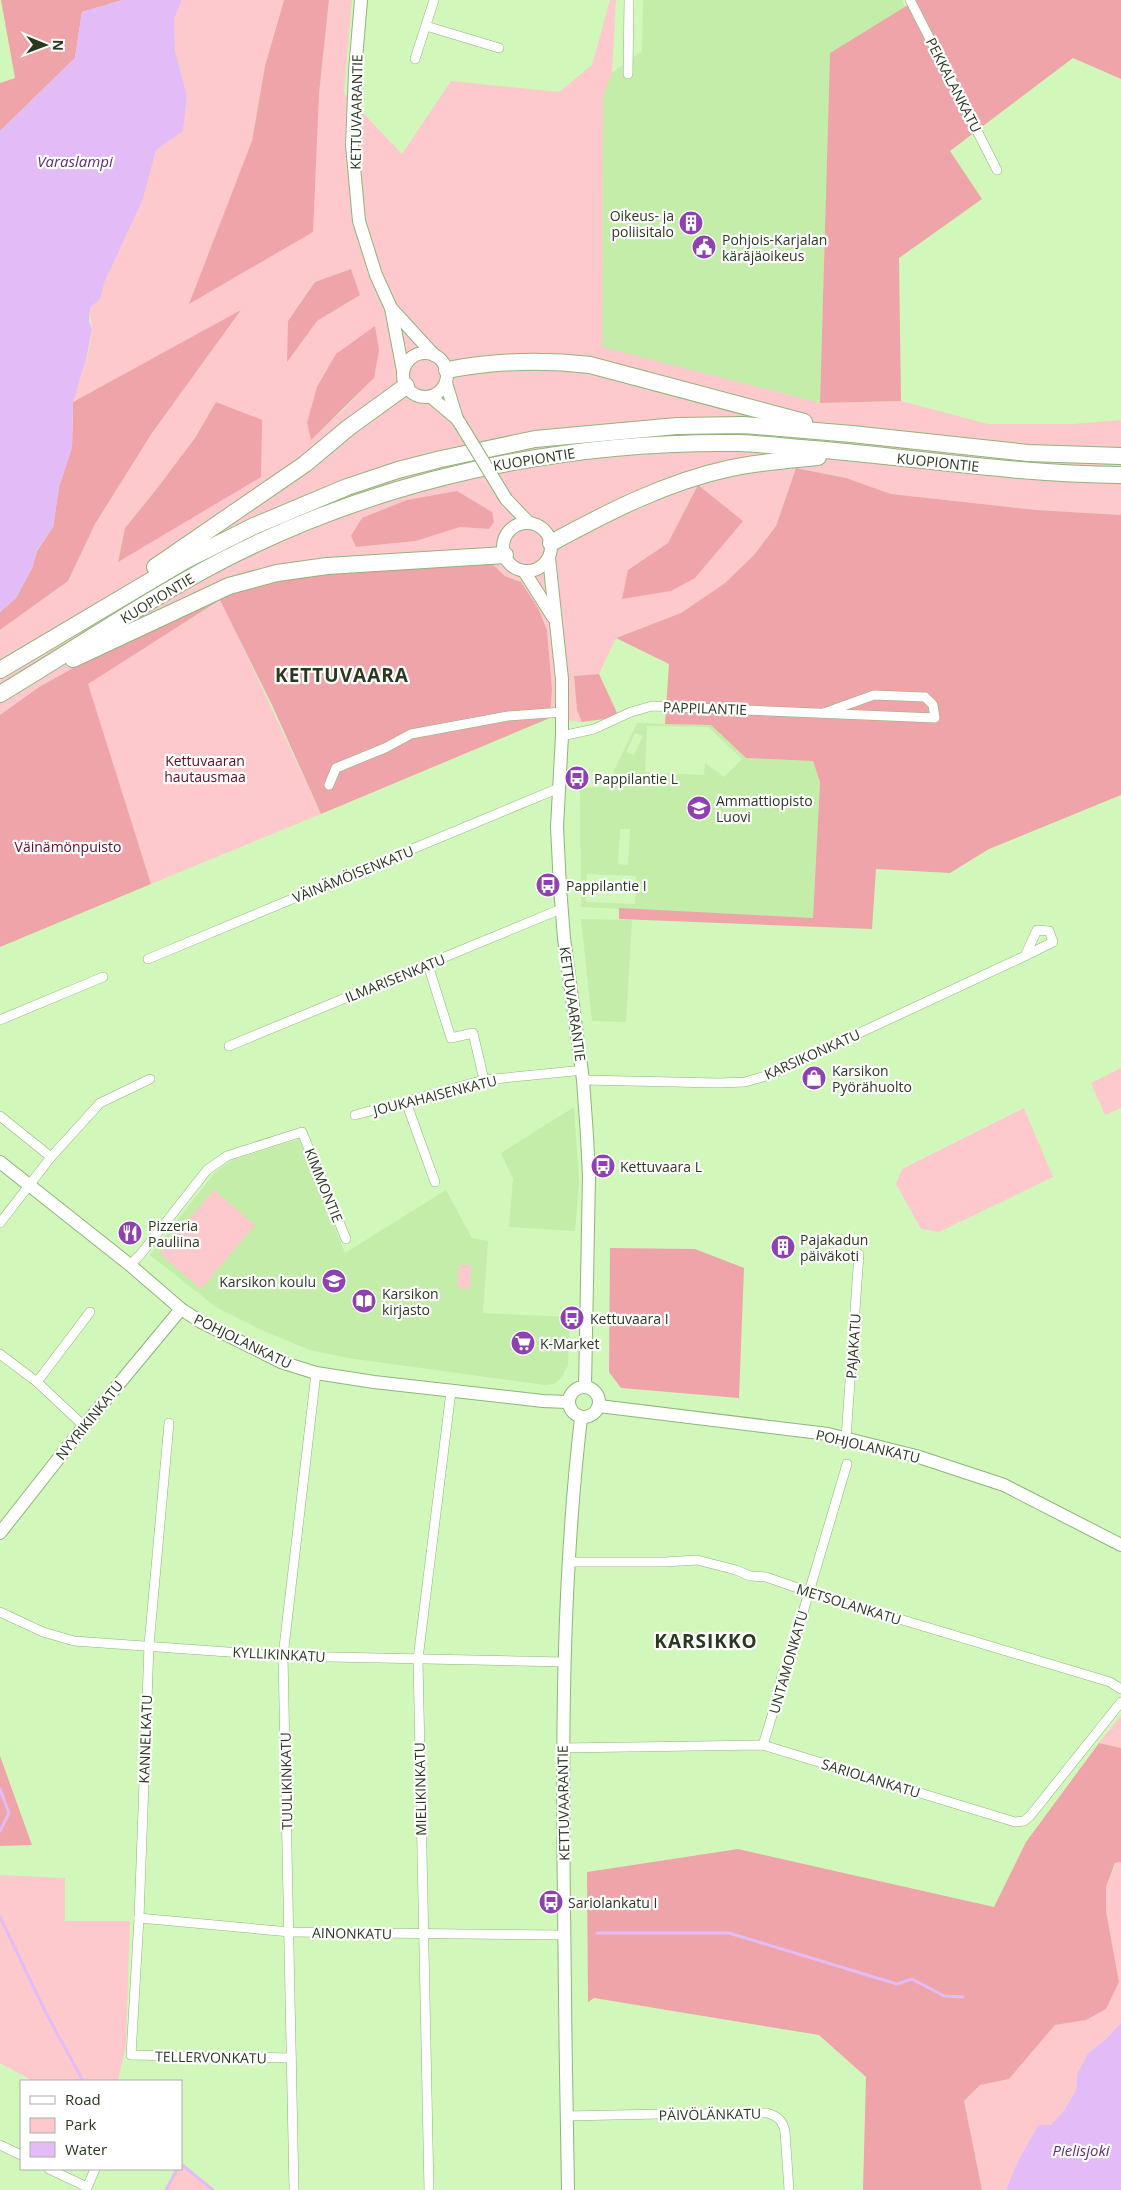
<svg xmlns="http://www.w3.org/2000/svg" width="1121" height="2190" viewBox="0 0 1121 2190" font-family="'Open Sans',sans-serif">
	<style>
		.built { fill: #c3eda9; fill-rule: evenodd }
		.green { fill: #fdc9cd; fill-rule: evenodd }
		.forest { fill: #efa4aa }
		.water { fill: #e3bcf7 }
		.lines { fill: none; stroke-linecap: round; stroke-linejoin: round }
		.stream { stroke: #e3bcf7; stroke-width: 3 }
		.street-casing { stroke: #90b479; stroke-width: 10 }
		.secondary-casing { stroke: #90b479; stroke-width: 14 }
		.highway-casing { stroke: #90b479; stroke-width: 18 }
		.street { stroke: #fff; stroke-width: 9 }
		.secondary { stroke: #fff; stroke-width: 12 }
		.highway { stroke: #fff; stroke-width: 16 }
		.secondary-bridge-casing { stroke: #90b479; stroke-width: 14; stroke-linecap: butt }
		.secondary-bridge { stroke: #fff; stroke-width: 12 }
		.labels { text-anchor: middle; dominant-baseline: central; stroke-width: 4.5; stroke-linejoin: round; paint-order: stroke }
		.street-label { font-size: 14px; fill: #2a3820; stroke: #fff }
		.poi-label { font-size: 14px; fill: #2a3820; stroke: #fff; text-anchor: start }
		.park-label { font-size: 14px; fill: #640a21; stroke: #fff }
		.water-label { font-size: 15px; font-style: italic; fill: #5e2f73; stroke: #fff }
		.district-label { font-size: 19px; font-weight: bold; letter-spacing: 1px; fill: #2a3820; stroke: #fff }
	</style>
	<rect width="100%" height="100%" fill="#d1f8ba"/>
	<g class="built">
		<polygon points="643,0 902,0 905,7 830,53 820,403 602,347 603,96 612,73 642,51"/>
		<path d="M637 723 711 725 746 758 813 761 820 782 813 918 581 907 580 788 606 787ZM647 726 708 727 742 759 724 777 705 763 704 775 645 772ZM635 733 643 736 634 755 626 752ZM620 829H630L628 865 618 864ZM587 874 636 876 635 904 586 902Z"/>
		<polygon points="581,919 632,920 626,1022 592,1021"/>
		<polygon points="574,1107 579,1182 575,1231 509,1227 513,1179 501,1153"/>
		<polygon points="299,1139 345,1253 446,1190 472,1238 488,1241 483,1313 570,1317 568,1365 562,1377 554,1384 544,1385 348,1358 310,1350 266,1332 216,1307 150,1255 213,1175 224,1165 233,1160"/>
	</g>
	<g class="green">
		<path d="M182 0H284L265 66 252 141 319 94 329 0H352L344 93 402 154 451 81 559 92 592 65 610 0H616L612 73 603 96 602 347 820 403 901 401 988 424H1072L1121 420V515L1037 510 891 494 846 478 796 468 776 526 754 555 725 583 681 613 616 638 599 674 574 676 577 710 582 722 550 718 552 689 547 630 538 608 521 582 505 576 489 561 230 590 95 656 39 687 0 715V630L68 581 95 524 152 433 240 311 73 402C80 379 89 356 92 332 93 326 89 316 90 308L100 299 105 281 143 199 156 150 183 131 187 96 175 51 174 19ZM351 270 360 295 317 321H288L315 282ZM374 378 342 411 311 439 307 423ZM216 402 261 476 118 561 125 528 155 491 195 438ZM698 485 671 591 628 570 668 543ZM494 522 489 529 460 527 416 541 357 547 351 536Z"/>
		<polygon points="221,600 321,814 151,884 87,684"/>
		<polygon points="1121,1068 1121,1108 1105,1115 1091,1083"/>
		<polygon points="1024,1108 1053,1177 939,1232 921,1229 896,1184 902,1169"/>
		<polygon points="214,1190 255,1225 201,1289 160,1254"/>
		<polygon points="459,1265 471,1265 470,1289 458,1288"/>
		<polygon points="1121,1715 1121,1748 1099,1743"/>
		<polygon points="1121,1862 1121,2023 1105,2040 1088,2053 1077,2074 1076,2090 1065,2109 1051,2125 1038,2125 1016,2165 1006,2190 982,2190 964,2101 980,2085 1009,2079 1055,2025 1085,2020 1119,1982 1106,1911 1106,1887 1116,1863"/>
		<polygon points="0,1875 65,1878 65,1921 130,1921 126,2045 118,2081 33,2081 0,2063"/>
		<polygon points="181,2164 213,2190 166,2190 177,2169 181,2169"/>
	</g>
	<g class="forest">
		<polygon points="1,0 123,0 82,12 75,58 0,131 0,83 15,78"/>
		<polygon points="284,0 329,0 319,94 313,232 189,304 252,141 265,66"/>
		<polygon points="916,0 1121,0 1121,79 1073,58 950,151 982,199 899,258 901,401 820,403 830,53"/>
		<polygon points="351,269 360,295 317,321 287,362 288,321 315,282"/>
		<polygon points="241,310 152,433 95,524 68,581 0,630 0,612 16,598 32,568 37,551 53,527 59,487 72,447 73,402"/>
		<polygon points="375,326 379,350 374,378 311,440 307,423 317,387 336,354"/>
		<polygon points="216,402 262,420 261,477 118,562 125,528 155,491 195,438"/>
		<polygon points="796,468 846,478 891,494 1037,510 1121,515 1121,795 989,849 950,873 876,869 872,929 619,919 619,908 813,918 820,782 813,761 746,758 711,725 665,724 669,664 616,638 681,613 725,583 754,555 776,526"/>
		<polygon points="698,485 743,521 695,578 671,591 622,599 628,570 668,543"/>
		<polygon points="457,491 492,512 494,522 489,529 460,527 416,541 356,547 351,536 362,518 407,500"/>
		<polygon points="489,561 505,576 521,582 538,608 547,630 552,689 550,718 321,814 272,705 220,600 88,684 151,884 0,947 0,715 39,687 95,656 230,590 280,577"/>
		<polygon points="599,674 619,717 582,722 577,710 574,676"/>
		<polygon points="610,1248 695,1249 744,1268 739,1398 621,1388 609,1372"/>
		<polygon points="1099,1743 1121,1748 1121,1862 1115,1863 1106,1887 1106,1911 1119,1982 1106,2009 1086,2020 1055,2025 1009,2079 980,2085 964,2101 982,2190 863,2190 866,2077 819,2035 594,1998 588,2002 587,1872 738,1849 994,1907 1026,1842"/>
		<polygon points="0,1756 32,1845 0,1846"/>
	</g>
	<g class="water">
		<polygon points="123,0 182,0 174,19 175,51 187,96 183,131 156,150 143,199 105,281 100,299 90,308 89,321 92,329 86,360 73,402 72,447 59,487 53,527 37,550 32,568 16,598 0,612 0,131 75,58 82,12"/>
		<polygon points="1121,2023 1121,2190 1006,2190 1016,2165 1038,2125 1051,2125 1065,2109 1076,2090 1077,2074 1088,2053 1105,2040"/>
	</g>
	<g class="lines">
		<g class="stream">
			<polyline points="0,1789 9,1813 0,1831"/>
			<polyline points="0,1917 45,2011 83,2081"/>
			<polyline points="597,1933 729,1933 897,1984 912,1979 944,1996 963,1997"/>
			<polyline points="181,2164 213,2190"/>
			<polyline points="166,2190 177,2169"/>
		</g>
		<defs>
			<g id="street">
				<polyline points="910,0 997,170"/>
				<polyline points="426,26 499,48"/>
				<polyline points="415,59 434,0"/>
				<polyline points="628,74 629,0"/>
				<polyline points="562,736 594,729 631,712 652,706 935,718 933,705 925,697 874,695 824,713"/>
				<polyline points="329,785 336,768 385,748 411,734 508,716 563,712"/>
				<polyline points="148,959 559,788"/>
				<polyline points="428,965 451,1038 473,1033 484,1080"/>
				<polyline points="0,1020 103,977"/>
				<polyline points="229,1046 561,909"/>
				<polyline points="583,1080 719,1083 745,1082 769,1075 1025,956 1037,930 1049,931 1053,942 1025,956"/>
				<polyline points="406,1102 435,1182"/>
				<polyline points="355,1115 484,1080 574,1071"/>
				<polyline points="0,1116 51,1157"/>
				<polyline points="0,1223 51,1157 100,1103 150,1079"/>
				<polyline points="130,1265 140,1255 207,1170 227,1156 302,1132 346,1239"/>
				<polyline points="0,1354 37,1382 84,1426"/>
				<polyline points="37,1382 90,1312"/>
				<polyline points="169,1423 149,1645 139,1918 131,2055 291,2058"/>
				<polyline points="846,1438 859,1254"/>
				<polyline points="570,1562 665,1562 697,1560 736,1570 750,1576 766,1577 809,1592 1110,1682 1121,1689"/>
				<polyline points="0,1612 43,1632 74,1641 283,1656 564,1662"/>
				<polyline points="763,1745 778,1696 782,1675 794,1649 796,1636 847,1464"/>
				<polyline points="562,1748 763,1745 1015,1822 1024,1821 1030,1816 1121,1702"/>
				<polyline points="139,1918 290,1932 564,1935"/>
				<path d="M566 2116 661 2114 669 2113 687 2114 767 2113C778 2116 783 2121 785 2132L789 2190"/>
				<polyline points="0,2145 21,2155"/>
				<polyline points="49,2169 87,2187"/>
				<polyline points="86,2190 95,2169"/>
				<polyline points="294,2190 283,1656 316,1373"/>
				<polyline points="429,2190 418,1659 451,1391"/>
			</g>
			<g id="secondary">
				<polyline points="361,0 355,71 352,145 359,221 376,275 391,308 434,355"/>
				<polyline points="391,308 403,371"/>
				<circle cx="425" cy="375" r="22"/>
				<polyline points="446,383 457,419"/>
				<polyline points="431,397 457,419 461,425"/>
				<polyline points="506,499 529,523"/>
				<circle cx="527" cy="547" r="24"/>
				<polyline points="549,558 562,679 562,736 557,827 560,887 564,938 583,1080 587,1136 589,1176 585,1387"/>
				<polyline points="524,571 553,617"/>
				<polyline points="0,1162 130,1265 181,1309 201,1322 281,1362 316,1373 374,1382 543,1401 568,1402"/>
				<circle cx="584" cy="1402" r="15"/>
				<polyline points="599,1406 828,1434 916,1456 1004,1485 1121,1545"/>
				<polyline points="0,1533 84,1426 181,1309"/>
				<path d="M568 2190C566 2095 565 2001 564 1906 562 1744 562 1580 581 1418"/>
			</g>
			<g id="highway">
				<path d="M447 370C495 361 541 359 590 365L804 422"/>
				<path d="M551 543C608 512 666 482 731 468 759 462 789 460 818 457"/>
				<polyline points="155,567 305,464 348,428 406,386"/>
				<polyline points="73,659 229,586 277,573 327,566 505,555"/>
				<polyline points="0,670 184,561 254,526 347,487 398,470 441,459 535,439 677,426 744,425 852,434 1028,453 1121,456"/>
				<path d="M0 694C74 650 146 600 223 560 382 478 560 441 738 443 763 444 789 447 814 449 917 458 1018 474 1121 475"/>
			</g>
		</defs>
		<use href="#street" class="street-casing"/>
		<use href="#secondary" class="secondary-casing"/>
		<use href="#highway" class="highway-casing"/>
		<use href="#street" class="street"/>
		<use href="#secondary" class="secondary"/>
		<use href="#highway" class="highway"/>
		<defs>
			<polyline id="secondary-bridge" points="461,425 506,499"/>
		</defs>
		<use href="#secondary-bridge" class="secondary-bridge-casing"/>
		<use href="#secondary-bridge" class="secondary-bridge"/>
	</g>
	<defs>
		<symbol id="building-disc" viewBox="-11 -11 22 22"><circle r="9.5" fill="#8f41b2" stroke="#fff"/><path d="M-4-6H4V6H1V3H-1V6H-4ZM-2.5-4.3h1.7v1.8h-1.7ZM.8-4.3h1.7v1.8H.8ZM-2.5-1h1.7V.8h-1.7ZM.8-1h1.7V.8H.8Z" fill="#fff"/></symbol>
		<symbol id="civic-disc" viewBox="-11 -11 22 22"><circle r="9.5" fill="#8f41b2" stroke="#fff"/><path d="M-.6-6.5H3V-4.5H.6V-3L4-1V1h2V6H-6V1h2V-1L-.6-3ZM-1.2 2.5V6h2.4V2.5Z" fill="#fff"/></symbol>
		<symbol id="bus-disc" viewBox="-11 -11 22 22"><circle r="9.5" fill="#8f41b2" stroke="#fff"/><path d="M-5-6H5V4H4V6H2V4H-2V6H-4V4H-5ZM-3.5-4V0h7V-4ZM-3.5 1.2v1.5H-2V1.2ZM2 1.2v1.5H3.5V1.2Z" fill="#fff"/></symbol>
		<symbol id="school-disc" viewBox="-11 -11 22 22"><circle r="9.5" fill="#8f41b2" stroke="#fff"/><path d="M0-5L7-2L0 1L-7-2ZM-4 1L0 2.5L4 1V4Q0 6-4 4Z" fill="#fff"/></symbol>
		<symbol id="shop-disc" viewBox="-11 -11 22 22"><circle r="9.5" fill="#8f41b2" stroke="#fff"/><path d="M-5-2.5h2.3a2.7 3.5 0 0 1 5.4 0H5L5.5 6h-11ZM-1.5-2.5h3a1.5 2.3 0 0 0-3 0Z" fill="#fff"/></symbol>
		<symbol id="restaurant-disc" viewBox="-11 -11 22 22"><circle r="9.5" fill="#8f41b2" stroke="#fff"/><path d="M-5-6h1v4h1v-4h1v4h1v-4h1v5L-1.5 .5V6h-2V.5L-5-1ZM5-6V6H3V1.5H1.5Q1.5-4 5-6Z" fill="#fff"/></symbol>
		<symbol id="library-disc" viewBox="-11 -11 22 22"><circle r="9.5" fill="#8f41b2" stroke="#fff"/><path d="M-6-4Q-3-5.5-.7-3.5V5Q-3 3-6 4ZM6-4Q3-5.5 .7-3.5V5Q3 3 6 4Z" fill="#fff"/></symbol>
		<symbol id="supermarket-disc" viewBox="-11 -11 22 22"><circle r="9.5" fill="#8f41b2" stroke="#fff"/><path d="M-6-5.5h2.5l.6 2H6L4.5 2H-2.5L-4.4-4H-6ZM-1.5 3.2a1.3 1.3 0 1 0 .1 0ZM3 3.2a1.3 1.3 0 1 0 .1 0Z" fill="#fff"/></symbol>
	</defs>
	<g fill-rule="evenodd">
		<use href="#building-disc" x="677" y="209" width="28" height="28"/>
		<use href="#civic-disc" x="690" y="233" width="28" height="28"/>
		<use href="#bus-disc" x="563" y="764" width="28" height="28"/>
		<use href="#school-disc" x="685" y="794" width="28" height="28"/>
		<use href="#bus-disc" x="534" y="871" width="28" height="28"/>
		<use href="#shop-disc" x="800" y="1064" width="28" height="28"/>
		<use href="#bus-disc" x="589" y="1152" width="28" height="28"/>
		<use href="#restaurant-disc" x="116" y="1219" width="28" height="28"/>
		<use href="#building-disc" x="769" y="1233" width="28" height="28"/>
		<use href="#school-disc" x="320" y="1267" width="28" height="28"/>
		<use href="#library-disc" x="350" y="1287" width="28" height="28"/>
		<use href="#bus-disc" x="558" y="1304" width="28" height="28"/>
		<use href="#supermarket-disc" x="509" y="1329" width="28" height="28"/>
		<use href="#bus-disc" x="537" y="1888" width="28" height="28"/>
	</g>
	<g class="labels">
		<g class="street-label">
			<text transform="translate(954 85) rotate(63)">PEKKALANKATU</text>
			<text transform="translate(356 112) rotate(-89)">KETTUVAARANTIE</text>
			<text transform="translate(534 459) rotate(-9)">KUOPIONTIE</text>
			<text transform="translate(938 462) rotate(6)">KUOPIONTIE</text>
			<text transform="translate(157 598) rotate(-31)">KUOPIONTIE</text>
			<text transform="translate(705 708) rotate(2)">PAPPILANTIE</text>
			<text transform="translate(353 874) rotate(-22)">VÄINÄMÖISENKATU</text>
			<text transform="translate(395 978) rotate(-22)">ILMARISENKATU</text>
			<text transform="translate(573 1004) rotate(82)">KETTUVAARANTIE</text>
			<text transform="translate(812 1054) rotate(-24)">KARSIKONKATU</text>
			<text transform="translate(435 1095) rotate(-14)">JOUKAHAISENKATU</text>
			<text transform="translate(324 1185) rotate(68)">KIMMONTIE</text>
			<text transform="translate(243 1341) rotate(26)">POHJOLANKATU</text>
			<text transform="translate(853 1346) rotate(-86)">PAJAKATU</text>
			<text transform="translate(89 1420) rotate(-51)">NYYRIKINKATU</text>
			<text transform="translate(868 1446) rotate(13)">POHJOLANKATU</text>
			<text transform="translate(849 1604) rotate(17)">METSOLANKATU</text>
			<text transform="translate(279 1654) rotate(3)">KYLLIKINKATU</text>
			<text transform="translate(788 1662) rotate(-74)">UNTAMONKATU</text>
			<text transform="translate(145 1739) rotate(-88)">KANNELKATU</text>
			<text transform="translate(871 1778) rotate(17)">SARIOLANKATU</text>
			<text transform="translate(286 1781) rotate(-91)">TUULIKINKATU</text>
			<text transform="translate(420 1789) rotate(-91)">MIELIKINKATU</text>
			<text transform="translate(563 1803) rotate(-91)">KETTUVAARANTIE</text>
			<text transform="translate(352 1933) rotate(1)">AINONKATU</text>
			<text transform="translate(211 2057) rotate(1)">TELLERVONKATU</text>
			<text transform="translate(710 2114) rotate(-1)">PÄIVÖLÄNKATU</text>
		</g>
		<g class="poi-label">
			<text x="674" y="215" text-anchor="end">Oikeus- ja<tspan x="674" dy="16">poliisitalo</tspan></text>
			<text x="722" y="239">Pohjois-Karjalan<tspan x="722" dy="16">käräjäoikeus</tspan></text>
			<text x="594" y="778">Pappilantie L</text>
			<text x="716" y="800">Ammattiopisto<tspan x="716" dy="16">Luovi</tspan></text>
			<text x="566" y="885">Pappilantie I</text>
			<text x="832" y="1070">Karsikon<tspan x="832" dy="16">Pyörähuolto</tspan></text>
			<text x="620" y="1166">Kettuvaara L</text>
			<text x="148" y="1225">Pizzeria<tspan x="148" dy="16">Pauliina</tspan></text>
			<text x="800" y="1239">Pajakadun<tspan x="800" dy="16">päiväkoti</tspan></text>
			<text x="316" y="1281" text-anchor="end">Karsikon koulu</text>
			<text x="382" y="1293">Karsikon<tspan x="382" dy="16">kirjasto</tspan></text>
			<text x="590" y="1318">Kettuvaara I</text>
			<text x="540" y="1343">K-Market</text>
			<text x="568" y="1902">Sariolankatu I</text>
		</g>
		<g class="park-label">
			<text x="205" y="760">Kettuvaaran<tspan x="205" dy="16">hautausmaa</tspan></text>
			<text x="68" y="846">Väinämönpuisto</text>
		</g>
		<g class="water-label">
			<text x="75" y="161">Varaslampi</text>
			<text x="1081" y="2150">Pielisjoki</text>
		</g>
		<g class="district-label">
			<text x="342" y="675">KETTUVAARA</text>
			<text x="706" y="1641">KARSIKKO</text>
		</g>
	</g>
	<rect x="20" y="2080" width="162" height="90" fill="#ffffff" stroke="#aaafa6"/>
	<rect x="30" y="2096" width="25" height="8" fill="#ffffff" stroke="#aaafa6"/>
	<text x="65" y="2105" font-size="15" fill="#2a3820">Road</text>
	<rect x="30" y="2118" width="25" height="15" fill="#fdc9cd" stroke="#aaafa6"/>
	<text x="65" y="2130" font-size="15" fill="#2a3820">Park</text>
	<rect x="30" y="2142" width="25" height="15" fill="#e3bcf7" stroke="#aaafa6"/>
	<text x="65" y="2155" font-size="15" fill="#2a3820">Water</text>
	<g transform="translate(45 45) rotate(91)" stroke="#ffffff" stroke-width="4" paint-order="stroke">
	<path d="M0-4L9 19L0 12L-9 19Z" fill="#2a3820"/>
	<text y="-8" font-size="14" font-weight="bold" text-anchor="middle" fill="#2a3820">N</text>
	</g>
</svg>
